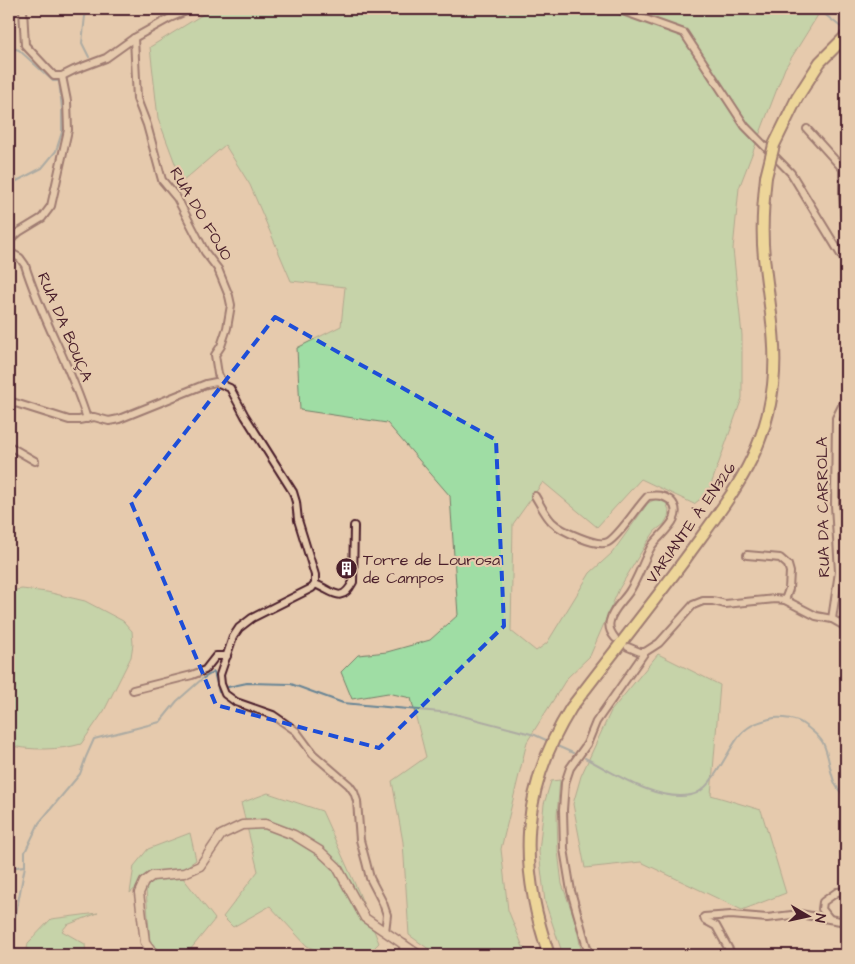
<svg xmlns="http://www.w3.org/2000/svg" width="855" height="964" viewBox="0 0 855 964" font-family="'Architects Daughter',sans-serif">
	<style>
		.green { fill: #9fdda4; stroke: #747e68 }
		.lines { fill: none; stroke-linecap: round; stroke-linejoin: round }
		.stream { stroke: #698595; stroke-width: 2 }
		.minor-casing { stroke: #4a1f2b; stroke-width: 10 }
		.tertiary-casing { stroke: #4a1f2b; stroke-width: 11 }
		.primary-casing { stroke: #4a1f2b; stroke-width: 14 }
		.minor { stroke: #e6caad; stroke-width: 6 }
		.tertiary { stroke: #e6caad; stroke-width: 8 }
		.primary { stroke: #f5e382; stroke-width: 10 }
		.primary-bridge-casing { stroke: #4a1f2b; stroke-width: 14; stroke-linecap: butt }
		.primary-bridge { stroke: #f5e382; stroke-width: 10 }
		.marked { fill: none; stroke: #1d4ed8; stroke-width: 4; stroke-dasharray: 10 6; stroke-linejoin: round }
		.labels { text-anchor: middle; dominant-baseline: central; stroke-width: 4.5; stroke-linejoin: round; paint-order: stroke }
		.street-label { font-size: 16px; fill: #4a1f2b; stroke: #e6caad }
		.poi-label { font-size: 16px; fill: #4a1f2b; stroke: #e6caad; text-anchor: start }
	</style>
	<rect width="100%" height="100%" fill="#e6caad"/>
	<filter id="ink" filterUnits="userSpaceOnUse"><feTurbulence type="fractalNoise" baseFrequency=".02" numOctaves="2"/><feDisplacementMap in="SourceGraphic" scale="10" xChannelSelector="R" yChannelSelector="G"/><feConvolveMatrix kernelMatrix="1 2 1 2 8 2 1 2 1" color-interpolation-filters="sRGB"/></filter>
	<g filter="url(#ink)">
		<g class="green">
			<polygon points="208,9 770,9 818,15 785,68 739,188 733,249 742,335 742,398 708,493 694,504 641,479 597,527 543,482 513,524 511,631 536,651 547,643 590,573 612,553 648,503 656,499 666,503 669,510 668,517 664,524 655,531 646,544 619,589 590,656 567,678 527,742 501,849 508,910 523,947 529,955 437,955 409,935 403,842 392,781 426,757 411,698 388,693 352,699 341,672 358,655 387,652 430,640 458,615 450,496 387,423 300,410 297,348 341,326 345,287 291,281 250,185 225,145 182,182 158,118 150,47 205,13"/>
			<path d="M22 589 47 592 85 601 123 621 132 631 133 644 131 657 104 711 81 744C61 750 29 751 9 745V591Z"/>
			<polygon points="658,654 720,685 711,795 761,810 786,893 742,910 641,862 585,868 573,804 581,776 611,711"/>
			<polygon points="560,780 557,815 558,851 562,884 576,923 582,955 563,955 545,902 539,852 544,804 551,781"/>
			<polygon points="268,793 322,811 359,893 379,943 367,955 327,955 307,946 270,906 233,927 223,917 258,871 241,803"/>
			<polygon points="190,833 196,860 182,870 153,873 130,893 134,866 148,849"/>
			<polygon points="183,878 215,919 186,955 166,955 157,953 150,944 146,889 153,879"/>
			<polygon points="98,913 67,925 62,931 85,944 86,955 26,955 28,943 51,919"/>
		</g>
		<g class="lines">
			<g class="stream">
				<polyline points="818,9 846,31"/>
				<polyline points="9,47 19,50 53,81 59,81 62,109 62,132 56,151 42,168 9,185"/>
				<polyline points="89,57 82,43 85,16 91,9"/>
				<polyline points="68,77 84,69"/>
				<polyline points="228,687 247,683 291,684 343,703 451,713 535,735 546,740"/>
				<polyline points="557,746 573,753"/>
				<path d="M585 758C615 773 656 802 691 795 713 791 727 749 741 734 750 724 761 721 774 718 782 717 797 719 803 724 809 728 820 737 823 743 832 761 828 784 846 797"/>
				<polyline points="9,868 25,866"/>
				<polyline points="9,928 16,913 25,866 25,852 39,823 80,774 86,757 94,739 160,722 177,701 202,679 214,672 219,692"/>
			</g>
			<defs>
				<g id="minor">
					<polyline points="23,9 25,45 54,76 62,76 74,70 106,58 134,38 170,18 191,9"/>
					<polyline points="617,9 684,33 745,126 791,173 846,263"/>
					<polyline points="134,38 137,99 147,125 162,180 177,198 205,252 218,269 229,296 231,305 227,328 221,346 215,355 218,374 223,384"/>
					<polyline points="807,129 843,169 843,196 846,236"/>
					<polyline points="9,241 19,232 42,218 51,206 68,130 67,101 62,76"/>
					<path d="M9 252 20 258 25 265C41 318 71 366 87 419"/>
					<polyline points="9,401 69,420 79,420 94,417 109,421 119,419 206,384 216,382 230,388 245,416 293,492 296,502 298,520 315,575 315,584 312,588 252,618 239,628 233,637 220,675 221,684 225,694 236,702 273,715 296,731 313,754 349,785 354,792 357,801 360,840 366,862 370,878 383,903 387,915 385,932"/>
					<polyline points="9,446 35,461"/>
					<path d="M535 496C540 504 545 515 552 522 560 530 597 548 608 542 620 535 637 507 648 496 657 495 663 495 670 500 688 517 658 535 651 547 643 562 638 578 629 592 623 601 612 610 610 621 608 627 611 633 615 638"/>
					<polyline points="747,555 780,558 788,565 790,572 789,589 785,600"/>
					<path d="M315 584C333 591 341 605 353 582L354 526"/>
					<polyline points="832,619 839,572 835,505 836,418 846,398"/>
					<polyline points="628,647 640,652 645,652 659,643 693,605 703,601 713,601 725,604 775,599 785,600 816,616 832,619 846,627"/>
					<polyline points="133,690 192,675 205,670 216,656 227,656"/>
					<polyline points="829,918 822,909 823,902 837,892 846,891"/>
					<polyline points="404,944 403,949 407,955"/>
					<polyline points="589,955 571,891 564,849 563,810 565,783 570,768 587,744 596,722 645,652"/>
					<polyline points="732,955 716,926 705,920 704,917 731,915 767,918 800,914 846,922"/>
				</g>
				<polyline id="tertiary" points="155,955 145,942 139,893 144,882 152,876 184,873 200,866 221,835 242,825 265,824 294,835 320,851 337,867 365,918 419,955"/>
				<path id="primary" d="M549 955C518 865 520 790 571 708 609 658 649 608 686 558 727 501 765 457 773 385 778 342 768 299 764 257 761 230 763 204 766 177"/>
			</defs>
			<use href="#minor" class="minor-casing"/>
			<use href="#tertiary" class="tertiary-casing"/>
			<use href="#primary" class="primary-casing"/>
			<use href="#minor" class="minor"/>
			<use href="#tertiary" class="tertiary"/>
			<use href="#primary" class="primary"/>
			<defs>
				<polyline id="primary-bridge" points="766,177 774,145 797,98 820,62 846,36"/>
			</defs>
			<use href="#primary-bridge" class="primary-bridge-casing"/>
			<use href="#primary-bridge" class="primary-bridge"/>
		</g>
	</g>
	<path d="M0 0H855V964H0ZM275 317 496 440 504 626 379 748 216 705 131 502Z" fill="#e6caad" fill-opacity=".55" fill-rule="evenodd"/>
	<path class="marked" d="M275 317 496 440 504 626 379 748 216 705 131 502Z"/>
	<defs>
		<symbol id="building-disc" viewBox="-11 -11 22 22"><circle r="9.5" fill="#4a1f2b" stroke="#e6caad"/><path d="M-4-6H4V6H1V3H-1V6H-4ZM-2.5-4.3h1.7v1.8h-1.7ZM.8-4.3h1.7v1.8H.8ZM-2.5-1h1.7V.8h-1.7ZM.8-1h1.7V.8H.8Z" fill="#fff"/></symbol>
	</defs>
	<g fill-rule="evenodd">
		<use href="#building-disc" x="334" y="556" width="25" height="25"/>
	</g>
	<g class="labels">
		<g class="street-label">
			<text transform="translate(201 214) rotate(59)">RUA DO FOJO</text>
			<text transform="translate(65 327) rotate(67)">RUA DA BOUÇA</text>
			<text transform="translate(823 507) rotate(-91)">RUA DA CARROLA</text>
			<text transform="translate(691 523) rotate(-55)">VARIANTE À EN326</text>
		</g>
		<g class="poi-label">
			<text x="363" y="560">Torre de Lourosa<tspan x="363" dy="18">de Campos</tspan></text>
		</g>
	</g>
	<rect width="855" height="964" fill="none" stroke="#e6caad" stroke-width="30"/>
	<rect x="15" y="15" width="825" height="934" fill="none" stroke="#4a1f2b" stroke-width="2" filter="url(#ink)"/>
	<g transform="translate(808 916) rotate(99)" stroke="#e6caad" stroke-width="4" paint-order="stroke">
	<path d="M0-4L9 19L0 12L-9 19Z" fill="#4a1f2b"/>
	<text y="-8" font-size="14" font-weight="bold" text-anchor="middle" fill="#4a1f2b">N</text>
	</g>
</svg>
